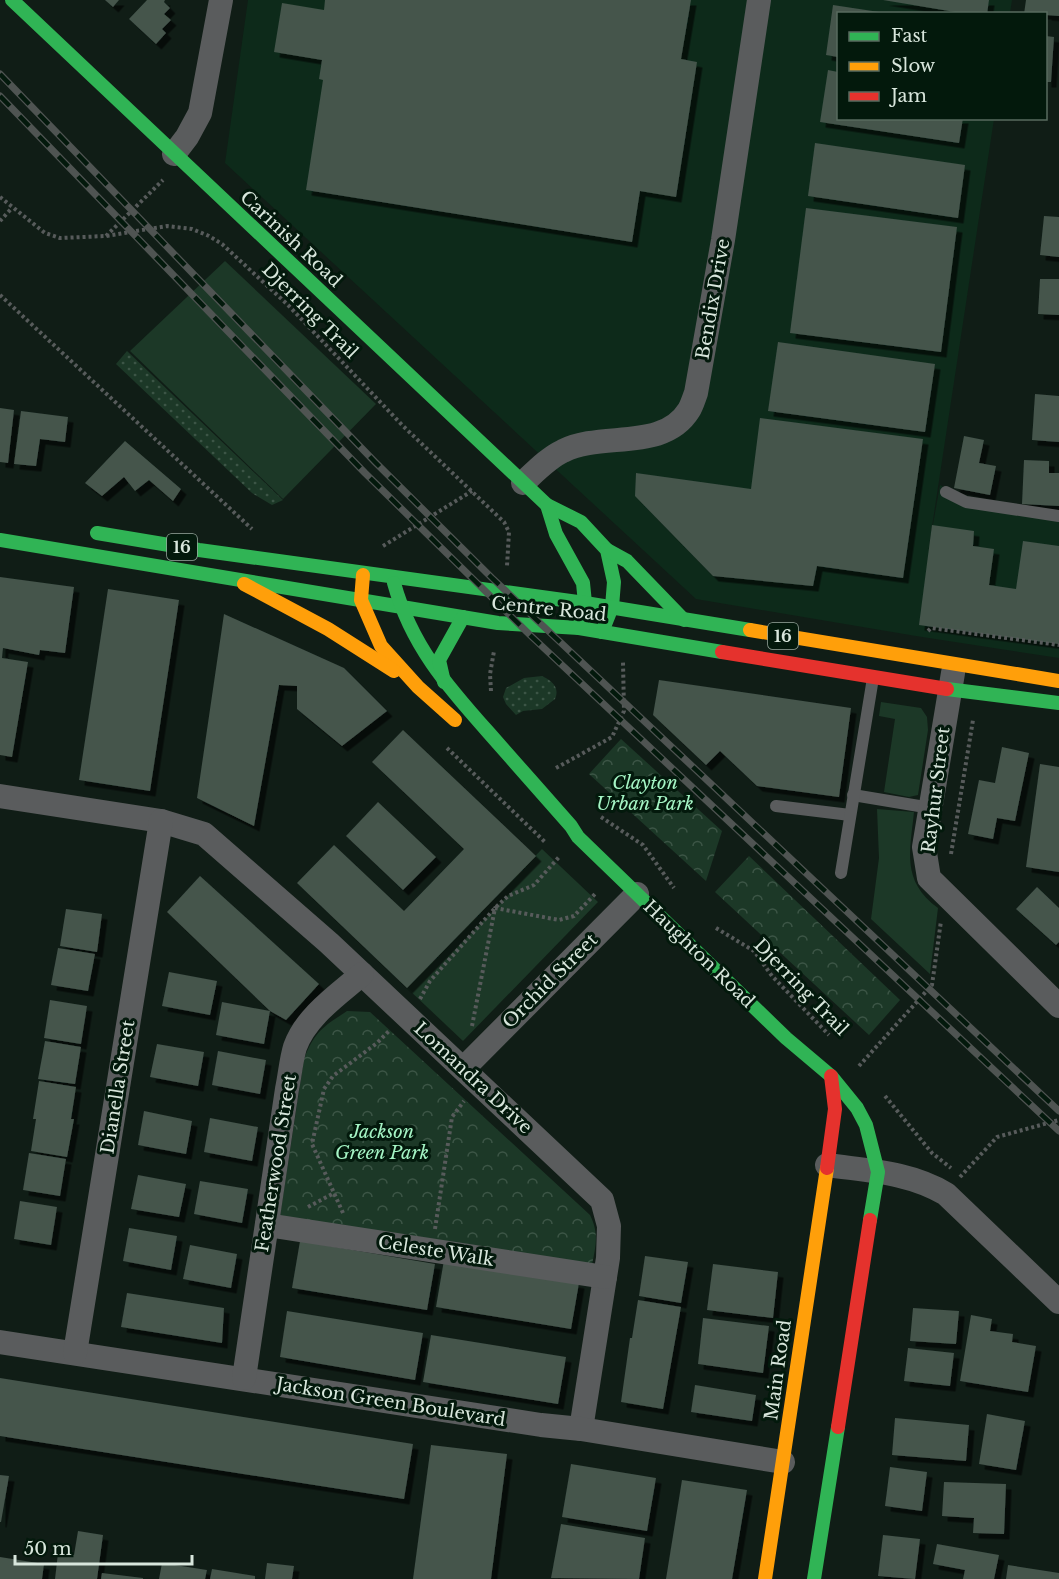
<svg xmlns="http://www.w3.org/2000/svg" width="1059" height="1579" viewBox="0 0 1059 1579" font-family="'Libre Baskerville',serif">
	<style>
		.built { fill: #0d2a1a }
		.grass { fill: #1c3827 }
		.park { fill: url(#park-crowns) }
		.garden { fill: url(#garden-dots) }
		.building { fill: #44544b; filter: url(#shadow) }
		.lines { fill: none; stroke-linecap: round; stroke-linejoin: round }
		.path { stroke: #575b5b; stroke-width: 4; stroke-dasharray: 3 3; stroke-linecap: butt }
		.lane { stroke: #5a5c5d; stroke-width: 12 }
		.street { stroke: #5a5c5d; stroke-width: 24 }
		.fast { stroke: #30b455; stroke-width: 14 }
		.slow { stroke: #ff9f0a; stroke-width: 14 }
		.jam { stroke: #e5322d; stroke-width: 14 }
		.rail-casing { stroke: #4f5452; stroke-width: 7 }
		.rail { stroke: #03190c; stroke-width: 4.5; stroke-dasharray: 14; stroke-linecap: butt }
		.labels { text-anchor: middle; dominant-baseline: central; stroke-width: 6; stroke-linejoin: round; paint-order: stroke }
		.shield { fill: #03190c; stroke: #98a89e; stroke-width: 1.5 }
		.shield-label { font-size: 16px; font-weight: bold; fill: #d8e6dc }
		.street-label { font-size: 18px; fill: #d8e6dc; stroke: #03190c }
		.park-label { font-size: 18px; font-style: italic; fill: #a5f5c5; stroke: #03190c }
	</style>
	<defs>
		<pattern id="park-crowns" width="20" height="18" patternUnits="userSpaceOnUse" patternTransform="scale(1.5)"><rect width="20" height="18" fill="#1c3827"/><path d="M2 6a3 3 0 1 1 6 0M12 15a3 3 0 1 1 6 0" fill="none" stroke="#3c5546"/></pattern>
		<pattern id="garden-dots" width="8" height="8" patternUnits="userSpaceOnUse" patternTransform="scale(1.5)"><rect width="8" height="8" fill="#1c3827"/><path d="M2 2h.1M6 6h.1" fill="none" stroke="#3c5546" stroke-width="1.8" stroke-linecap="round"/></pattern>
		<filter id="shadow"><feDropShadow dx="5.5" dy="5.5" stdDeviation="0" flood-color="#0009"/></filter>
	</defs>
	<rect width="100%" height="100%" fill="#101d16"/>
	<polygon class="built" points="248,0 1012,0 1010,13 838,14 838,118 994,119 928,553 940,485 974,503 1059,516 1059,658 916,636 696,599 225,163"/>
	<g class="grass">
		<polygon points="225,261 376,404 283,499 130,351"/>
		<polygon points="881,702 921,708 927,717 928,730 918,795 909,797 884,792 895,719 879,716"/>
		<path d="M877 809 914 812C910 851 901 881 938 908L930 974 871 919 879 858Z"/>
		<polygon points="542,849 598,902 463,1041 407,988"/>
	</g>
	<g class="park">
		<polygon points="621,739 722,831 706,881 589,774"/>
		<polygon points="749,856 900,1000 869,1035 715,892"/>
		<path d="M347 1011 370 1012 590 1215C599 1233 596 1245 592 1265L280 1216 304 1059C315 1031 323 1027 347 1011Z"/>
	</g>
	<g class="garden">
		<polygon points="127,351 283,500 272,505 252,493 116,364"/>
		<path d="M542 676C552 681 560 687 555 699L542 709 523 711 516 715 506 704 503 697 506 688 524 678Z"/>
	</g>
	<g class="building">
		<polygon points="105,0 119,0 113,7"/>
		<polygon points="147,0 165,0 164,2 170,8 164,14 171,20 162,29 166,33 156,44 129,19"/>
		<polygon points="325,0 691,0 681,59 697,62 676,197 640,191 632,242 306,190 323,80 319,79 322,60 274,52 282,3 324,10"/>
		<polygon points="883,0 989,0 987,14 967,14"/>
		<polygon points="1026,0 1059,0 1059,16 1046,15 1046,14 1024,14"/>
		<polygon points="833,5 879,12 838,14 838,57 826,55"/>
		<polygon points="1046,36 1054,37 1051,82 1046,82"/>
		<polygon points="828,70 838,72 838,118 963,118 959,143 820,122"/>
		<polygon points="815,143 965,165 958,218 808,196"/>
		<polygon points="806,208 957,227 941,352 790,333"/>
		<polygon points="1044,216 1059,217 1059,257 1040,255"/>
		<polygon points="1040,279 1059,279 1059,315 1038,314"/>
		<polygon points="778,342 935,364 925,432 768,411"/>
		<polygon points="1035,394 1059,396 1059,442 1032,440"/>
		<polygon points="0,408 14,410 8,463 0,462"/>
		<polygon points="21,411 68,417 65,442 40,439 36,466 14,464"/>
		<polygon points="760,418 923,439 903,578 817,566 813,586 713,576 635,496 636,473 751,489"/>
		<polygon points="964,436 984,440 979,463 996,466 990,495 954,488"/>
		<polygon points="125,441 181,489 173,501 149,480 135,491 124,477 102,496 85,483"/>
		<polygon points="1024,460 1049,461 1049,473 1059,473 1059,506 1022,504"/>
		<polygon points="932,525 974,531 973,546 994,549 989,585 1016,589 1023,541 1059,546 1059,644 919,625"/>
		<polygon points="0,577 74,587 65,653 40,650 39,655 3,648 2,658 28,662 12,757 0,755"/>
		<polygon points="108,589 179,600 150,791 79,780"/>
		<polygon points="224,614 344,668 387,711 342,746 297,709 297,686 279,685 254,826 197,798"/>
		<polygon points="659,680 851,708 839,797 757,786 720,751 706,765 653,715"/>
		<polygon points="403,730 536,856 407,988 297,883 334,845 404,911 464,849 372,762"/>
		<polygon points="1002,747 1029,753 1015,821 997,818 993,839 968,834 979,780 995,783"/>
		<polygon points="1040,764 1059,767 1059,872 1026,867"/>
		<polygon points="378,802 436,857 403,890 346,836"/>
		<polygon points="200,876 319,984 286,1020 270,1011 167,912"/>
		<polygon points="1037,887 1059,908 1059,942 1056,945 1016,909"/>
		<polygon points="66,909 102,914 97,952 60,946"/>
		<polygon points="58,948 95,954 88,991 51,985"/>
		<polygon points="169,972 217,981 210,1015 162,1006"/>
		<polygon points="50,1000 87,1006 81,1044 44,1038"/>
		<polygon points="222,1002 270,1011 264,1044 216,1035"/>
		<polygon points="45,1041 81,1047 75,1084 38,1079"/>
		<polygon points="157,1044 204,1052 198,1086 150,1077"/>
		<polygon points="218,1051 266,1060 260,1094 212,1085"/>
		<polygon points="39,1081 76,1087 71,1119 74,1119 67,1157 31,1151 36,1119 33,1119"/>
		<polygon points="144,1111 192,1121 186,1154 138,1145"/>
		<polygon points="210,1118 258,1127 252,1161 204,1152"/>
		<polygon points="29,1153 66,1159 60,1196 23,1190"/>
		<polygon points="138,1175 186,1184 179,1217 131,1209"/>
		<polygon points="200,1181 248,1189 242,1223 194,1214"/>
		<polygon points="20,1201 57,1207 51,1245 14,1239"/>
		<polygon points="129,1228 177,1236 171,1270 123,1261"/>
		<polygon points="300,1241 435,1264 427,1310 292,1288"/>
		<polygon points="190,1245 237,1254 231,1288 183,1279"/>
		<polygon points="645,1256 688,1262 681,1303 639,1296"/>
		<polygon points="444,1260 579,1283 571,1329 436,1307"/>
		<polygon points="713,1264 778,1272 773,1318 707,1310"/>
		<polygon points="127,1293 224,1308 222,1343 121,1327"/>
		<polygon points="638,1300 681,1307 663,1409 621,1402 630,1338 632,1338"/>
		<polygon points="913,1308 959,1311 956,1344 910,1341"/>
		<polygon points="287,1311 423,1333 415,1380 280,1357"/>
		<polygon points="971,1315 992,1319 990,1331 1013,1334 1012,1342 1036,1346 1028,1392 960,1381"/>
		<polygon points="703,1318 769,1326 763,1373 698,1364"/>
		<polygon points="431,1335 566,1357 558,1404 423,1382"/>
		<polygon points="908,1348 954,1353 950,1386 904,1381"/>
		<polygon points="0,1378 413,1444 404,1499 0,1436"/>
		<polygon points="695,1385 756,1395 752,1421 691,1412"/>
		<polygon points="987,1414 1025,1421 1016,1470 979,1464"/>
		<polygon points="895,1418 969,1425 966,1461 892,1455"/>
		<polygon points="431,1445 507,1454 491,1579 413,1579"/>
		<polygon points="571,1464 656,1478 647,1531 562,1517"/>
		<polygon points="890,1467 927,1472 922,1511 885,1506"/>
		<polygon points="0,1475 9,1476 1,1522 0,1522"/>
		<polygon points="682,1480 747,1490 732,1579 666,1579"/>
		<polygon points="944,1482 1006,1484 1004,1534 973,1533 974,1518 942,1516"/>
		<polygon points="561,1524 645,1538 639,1579 551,1578"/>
		<polygon points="78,1531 103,1535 97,1579 55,1579 58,1553 74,1555"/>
		<polygon points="883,1535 920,1539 915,1579 878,1576"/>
		<polygon points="937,1544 999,1555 994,1579 963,1579 965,1570 933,1564"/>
		<polygon points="0,1557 44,1564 42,1579 0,1579"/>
		<polygon points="162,1563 207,1570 205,1579 159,1579"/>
		<polygon points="267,1563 294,1566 292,1579 265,1579"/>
		<polygon points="1008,1565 1059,1573 1059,1579 1006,1579"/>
		<polygon points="212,1569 255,1576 255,1579 210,1579"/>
		<polygon points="102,1573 143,1578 143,1579 101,1579"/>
	</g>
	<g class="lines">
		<g class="path">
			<polyline points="0,197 45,233 60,238 106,236 167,226 192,229 209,236 222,244 288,305 403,426 504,522 509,532 507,566"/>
			<polyline points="0,221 12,208"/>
			<polyline points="106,236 163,180"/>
			<polyline points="0,295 252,529"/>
			<polyline points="383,546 472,491"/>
			<polyline points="928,631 931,628 1059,645"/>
			<polyline points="491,691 490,674 494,651"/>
			<polyline points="447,748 545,842"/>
			<polyline points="556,768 612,737 624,711 623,662"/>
			<polyline points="601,817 643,845 674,888"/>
			<polyline points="951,854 973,720"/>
			<polyline points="716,928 754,951 772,976 829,1035"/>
			<polyline points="420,999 430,981 495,908 508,896 534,885 559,857"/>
			<polyline points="472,1026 495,908 559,920 574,916 596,893"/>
			<polyline points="859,1066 932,985 941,921"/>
			<polyline points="885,1096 932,1153 951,1168"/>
			<polyline points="960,1177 997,1137 1059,1120"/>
			<polyline points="308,1207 334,1193"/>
			<polyline points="343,1213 312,1144 324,1089 333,1076 377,1043 390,1030"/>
			<polyline points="435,1229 452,1117 464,1101"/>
		</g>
		<g class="lane">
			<polyline points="946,492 966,502 1059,516"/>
			<polyline points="853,795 931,808"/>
			<polyline points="776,806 850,815"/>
			<polyline points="841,873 873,678"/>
		</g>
		<g class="street">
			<polyline points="174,154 187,137 200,113 221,0"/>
			<path d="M523 483C535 472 548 458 563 451 602 431 663 452 689 410 692 405 694 398 696 393L723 240 759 0"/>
			<polyline points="953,673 924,847 929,878 1059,1006"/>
			<polyline points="0,796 161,821 204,834 329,943 602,1200 609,1226 608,1258 581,1429"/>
			<polyline points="464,1068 637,894"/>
			<path d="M827 1165C869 1171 909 1172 946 1194L1059 1302"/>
			<polyline points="267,1225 605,1277"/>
			<polyline points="0,1342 541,1425 581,1429 783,1462"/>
			<polyline points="75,1353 161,821"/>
			<path d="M244 1378 287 1089C290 1075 291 1060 295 1047 306 1016 339 994 362 974"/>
		</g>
		<g class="fast">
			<polyline points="12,0 547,505 581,522 607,550 614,582 612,607 602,632"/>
			<polyline points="547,505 556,534 583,583 585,603 579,628"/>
			<polyline points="97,533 199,550 585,603 750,630"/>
			<polyline points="0,540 498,623 579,628 722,652"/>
			<polyline points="607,550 627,561 684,620"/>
			<path d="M394 583C411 645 447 686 489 733 516 764 544 795 571 826L578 837 786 1038 831 1076 857 1108 866 1125 878 1172 870 1220"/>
			<polyline points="444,682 439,660 463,617"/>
			<polyline points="947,689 1059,703"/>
			<polyline points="814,1579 838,1427"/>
		</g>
		<g class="slow">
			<polyline points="363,575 361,600 381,646 418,687 455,720"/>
			<polyline points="244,584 328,629 394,671"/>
			<polyline points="750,630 1059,681"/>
			<polyline points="765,1579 827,1168"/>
		</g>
		<g class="jam">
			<polyline points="722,652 947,689"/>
			<polyline points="827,1168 835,1109 831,1076"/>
			<polyline points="838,1427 870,1220"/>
		</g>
		<defs>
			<g id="rail">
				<polyline points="0,74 375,462 492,578 1059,1111"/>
				<polyline points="0,96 365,473 530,635 1059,1131"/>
			</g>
		</defs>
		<use href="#rail" class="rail-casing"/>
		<use href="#rail" class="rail"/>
	</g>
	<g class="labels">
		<g class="shield">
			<rect x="167" y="534" width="30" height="26" rx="4.5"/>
			<rect x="768" y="623" width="30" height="26" rx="4.5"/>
		</g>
		<g class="shield-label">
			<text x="182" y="547">16</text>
			<text x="783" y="636">16</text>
		</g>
		<g class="street-label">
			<text transform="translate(291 239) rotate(43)">Carinish Road</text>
			<text transform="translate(713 299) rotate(-80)">Bendix Drive</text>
			<text transform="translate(310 311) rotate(45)">Djerring Trail</text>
			<text transform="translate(549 609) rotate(6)">Centre Road</text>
			<text transform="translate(936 790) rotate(-83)">Rayhur Street</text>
			<text transform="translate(699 954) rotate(44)">Haughton Road</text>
			<text transform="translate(550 981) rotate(-45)">Orchid Street</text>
			<text transform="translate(801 987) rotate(46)">Djerring Trail</text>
			<text transform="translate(473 1078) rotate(43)">Lomandra Drive</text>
			<text transform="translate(118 1087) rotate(-81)">Dianella Street</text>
			<text transform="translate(276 1163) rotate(-81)">Featherwood Street</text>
			<text transform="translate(436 1251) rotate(9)">Celeste Walk</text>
			<text transform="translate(778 1370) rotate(-82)">Main Road</text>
			<text transform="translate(391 1402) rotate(9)">Jackson Green Boulevard</text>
		</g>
		<g class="park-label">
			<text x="645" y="783">Clayton<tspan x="645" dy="21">Urban Park</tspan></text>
			<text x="382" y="1132">Jackson<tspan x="382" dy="21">Green Park</tspan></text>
		</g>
	</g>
	<rect x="837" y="12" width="210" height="108" fill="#03190c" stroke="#586b5f" stroke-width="1.5"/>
	<rect x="849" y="32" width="30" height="9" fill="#30b455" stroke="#586b5f" stroke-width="1.5"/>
	<text x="891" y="42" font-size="18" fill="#d8e6dc">Fast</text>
	<rect x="849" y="62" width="30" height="9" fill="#ff9f0a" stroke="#586b5f" stroke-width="1.5"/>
	<text x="891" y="72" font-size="18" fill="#d8e6dc">Slow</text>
	<rect x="849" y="92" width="30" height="9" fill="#e5322d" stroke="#586b5f" stroke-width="1.5"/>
	<text x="891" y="102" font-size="18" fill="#d8e6dc">Jam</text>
	<path d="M15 1555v9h177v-9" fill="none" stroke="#d8e6dc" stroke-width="3"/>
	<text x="24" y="1555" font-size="18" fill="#d8e6dc" stroke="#03190c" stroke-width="4.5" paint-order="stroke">50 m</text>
</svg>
